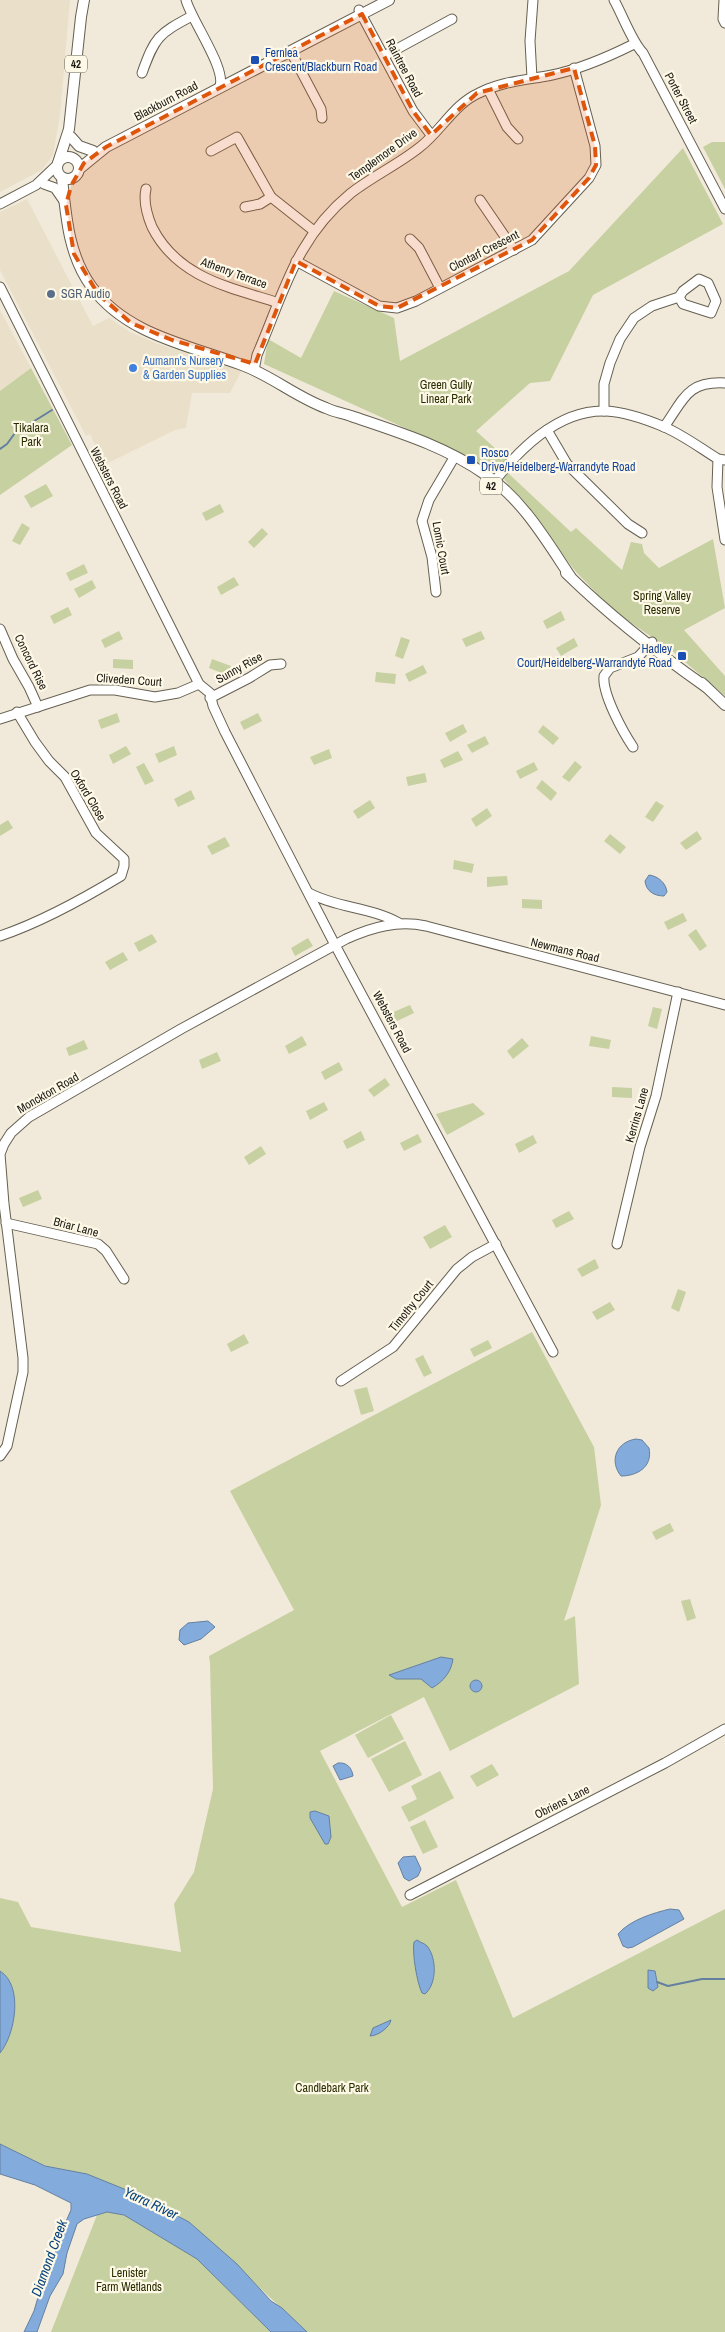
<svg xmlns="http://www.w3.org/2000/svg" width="725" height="2332" viewBox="0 0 725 2332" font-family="'Archivo Narrow',sans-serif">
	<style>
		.built { fill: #eae0c9 }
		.green { fill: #c7d0a0 }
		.water { fill: #83acdd; stroke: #6480a0 }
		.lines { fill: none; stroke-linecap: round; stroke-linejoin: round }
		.stream { stroke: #6480a0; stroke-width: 2 }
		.minor-casing { stroke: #666052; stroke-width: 11 }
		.major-casing { stroke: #666052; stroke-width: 12 }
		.minor { stroke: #fff; stroke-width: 9 }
		.major { stroke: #fff; stroke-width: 10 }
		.marked { fill: #de560c; fill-opacity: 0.2; stroke: #de560c; stroke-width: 4; stroke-dasharray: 10 6; stroke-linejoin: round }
		.transit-dot { fill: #1a4fb4; stroke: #fef8e7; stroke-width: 2 }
		.service-dot { fill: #5c6f8a; stroke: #fef8e7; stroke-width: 2 }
		.shop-dot { fill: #3f7fe0; stroke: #fef8e7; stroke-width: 2 }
		.labels { text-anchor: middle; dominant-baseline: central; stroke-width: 4.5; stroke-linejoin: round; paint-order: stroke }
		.shield { fill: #fef8e7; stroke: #5f5c53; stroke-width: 1 }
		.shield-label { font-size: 11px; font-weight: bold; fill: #1b1913 }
		.transit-label { font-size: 12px; fill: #164399; stroke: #fef8e7; text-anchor: start }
		.street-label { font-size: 12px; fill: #1b1913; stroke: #fef8e7 }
		.service-label { font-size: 12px; fill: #4e5e75; stroke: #fef8e7; text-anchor: start }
		.shop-label { font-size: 12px; fill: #366cbe; stroke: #fef8e7; text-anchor: start }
		.park-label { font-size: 12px; fill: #292e00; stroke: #fef8e7 }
		.water-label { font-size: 14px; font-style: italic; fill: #06427d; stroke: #fef8e7 }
	</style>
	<rect width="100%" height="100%" fill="#f1eada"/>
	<g class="built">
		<polygon points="0,0 70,0 60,116 53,155 42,170 0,192"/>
		<polygon points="27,199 93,326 109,318 130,332 158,344 242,370 230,393 192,393 186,428 175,430 104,465 90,434 86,436 0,270 0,212"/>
		<polygon points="0,310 31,368 0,391"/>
	</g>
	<g class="green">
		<polygon points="712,142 725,142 725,189 703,147"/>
		<polygon points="683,148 723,224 593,295 550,381 530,383 476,431 507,459 498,469 487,469 460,453 264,364 268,339 301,358 334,291 394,318 400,361 569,271"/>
		<polygon points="31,368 72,445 0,495 0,391"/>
		<polygon points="508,473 571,532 576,528 622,570 631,542 642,544 644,553 659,568 713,539 725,608 684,630 725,676 725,696 671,650 615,612 576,572 504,479"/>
		<polygon points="46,484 53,496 31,508 24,496"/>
		<polygon points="220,504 224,512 206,521 202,513"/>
		<polygon points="22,523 30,528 20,545 12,541"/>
		<polygon points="262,528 268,534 254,548 248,542"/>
		<polygon points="84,564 88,573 70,581 66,573"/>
		<polygon points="234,577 239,585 221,595 217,587"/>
		<polygon points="92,580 96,588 79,598 74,589"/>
		<polygon points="68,607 72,615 54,624 50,616"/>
		<polygon points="561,611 565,620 547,629 543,621"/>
		<polygon points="119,631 123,639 105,648 101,640"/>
		<polygon points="481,631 485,639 466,647 462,639"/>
		<polygon points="401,637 410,640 403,659 395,656"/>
		<polygon points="574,638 578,646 561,656 556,648"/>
		<polygon points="113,659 133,660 133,669 113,668"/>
		<polygon points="212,659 231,666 227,675 209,668"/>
		<polygon points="423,665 427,673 409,682 405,674"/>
		<polygon points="376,672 396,674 395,684 375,682"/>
		<polygon points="117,713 120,722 101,729 98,720"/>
		<polygon points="258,713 262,721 244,730 240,722"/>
		<polygon points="463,724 467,732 450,742 445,733"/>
		<polygon points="543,725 559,738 553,745 538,732"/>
		<polygon points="485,736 489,744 472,753 467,745"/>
		<polygon points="126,746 131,754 113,764 109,755"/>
		<polygon points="174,746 177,755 159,763 155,754"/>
		<polygon points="329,749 332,758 314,765 310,757"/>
		<polygon points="458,751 463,760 444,768 440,760"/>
		<polygon points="575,761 582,767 569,782 562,777"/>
		<polygon points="534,762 538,770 520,779 516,771"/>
		<polygon points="144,763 154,781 145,785 136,767"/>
		<polygon points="425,773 427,782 408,786 406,777"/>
		<polygon points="542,780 557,793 551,801 536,788"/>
		<polygon points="191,790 195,799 178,807 174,799"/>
		<polygon points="370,800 375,808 358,819 353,811"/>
		<polygon points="656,801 664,806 653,822 645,817"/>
		<polygon points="487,808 492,816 476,827 471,819"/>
		<polygon points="8,820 13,828 0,836 0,825"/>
		<polygon points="697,831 702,839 686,850 680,843"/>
		<polygon points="610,834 626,847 620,854 604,841"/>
		<polygon points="225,837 230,846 212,855 207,846"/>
		<polygon points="454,860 474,864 472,873 453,869"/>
		<polygon points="507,876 508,885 487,887 487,877"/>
		<polygon points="522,899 542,900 542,909 522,908"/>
		<polygon points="683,913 687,921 668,930 664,922"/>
		<polygon points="696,929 707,946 700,951 688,935"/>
		<polygon points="152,934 157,942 139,952 134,943"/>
		<polygon points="308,938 313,946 295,956 291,948"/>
		<polygon points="123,952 128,960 110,970 105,962"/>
		<polygon points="410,1005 414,1013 395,1022 391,1013"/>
		<polygon points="653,1007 662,1009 657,1029 648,1026"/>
		<polygon points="302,1036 307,1045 289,1054 285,1046"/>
		<polygon points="591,1036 611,1040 609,1049 589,1046"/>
		<polygon points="522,1038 529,1046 513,1059 507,1051"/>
		<polygon points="84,1040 88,1049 69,1056 66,1048"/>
		<polygon points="217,1052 221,1061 202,1069 199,1060"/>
		<polygon points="339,1062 343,1070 325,1080 321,1072"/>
		<polygon points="385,1078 390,1085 374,1097 368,1090"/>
		<polygon points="612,1087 632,1088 632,1098 612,1097"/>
		<polygon points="324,1102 328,1110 310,1120 306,1111"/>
		<polygon points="473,1103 485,1114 447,1135 436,1114"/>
		<polygon points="361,1131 365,1140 347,1149 343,1141"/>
		<polygon points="418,1134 422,1142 404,1151 400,1143"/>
		<polygon points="533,1135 537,1143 519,1153 515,1144"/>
		<polygon points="261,1146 266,1154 249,1165 244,1157"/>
		<polygon points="38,1190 42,1199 23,1207 19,1198"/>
		<polygon points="569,1211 574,1219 556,1228 552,1220"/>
		<polygon points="445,1225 452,1237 430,1249 423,1237"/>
		<polygon points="595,1259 599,1268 582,1277 577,1269"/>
		<polygon points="678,1289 686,1292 679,1312 671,1308"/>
		<polygon points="610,1302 615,1310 597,1320 592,1312"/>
		<path d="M532 1332 594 1447 601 1505 564 1621 575 1616 579 1684 450 1751 424 1697 320 1751 402 1907 456 1880 513 2018 725 1909V2332H307L189 2222 87 2174 45 2166 0 2144V2053C15 2035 24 1987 0 1971V1898L18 1902 31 1927 181 1952 174 1904 194 1872 213 1789 210 1663 209 1656 294 1610 230 1491Z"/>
		<polygon points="244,1334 249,1343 231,1352 227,1344"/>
		<polygon points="488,1340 492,1348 474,1357 470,1349"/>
		<polygon points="423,1355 432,1373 424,1377 415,1359"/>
		<polygon points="367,1387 374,1411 361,1415 354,1390"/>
		<polygon points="670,1523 674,1531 656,1540 652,1532"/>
		<polygon points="690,1599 696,1618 687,1621 681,1601"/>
		<polygon points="391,1715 404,1739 368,1758 355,1735"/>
		<polygon points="405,1741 422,1775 389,1792 371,1759"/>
		<polygon points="492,1764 499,1775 477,1787 470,1776"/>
		<polygon points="440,1771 454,1798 409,1822 401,1807 417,1799 411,1786"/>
		<polygon points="425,1820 438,1847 423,1854 410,1827"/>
		<polygon points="107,2212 124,2215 197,2259 271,2332 51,2332 97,2215"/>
	</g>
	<g class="water">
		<path d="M649 875C658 876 666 883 667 892L664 896C654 896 646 891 645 881Z"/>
		<path d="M636 1439 642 1440 649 1448C653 1467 637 1476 621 1476 609 1461 616 1442 636 1439Z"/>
		<polygon points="208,1621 215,1627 201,1639 184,1645 179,1640 180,1630 188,1623"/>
		<path d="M441 1657 453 1659C451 1672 444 1681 432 1688L421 1679H396L389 1675Z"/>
		<circle cx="476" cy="1686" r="6"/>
		<path d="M338 1763C347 1762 352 1768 353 1776L340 1780 333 1766Z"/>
		<polygon points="315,1811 329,1816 331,1837 328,1844 325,1844 310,1818 310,1812"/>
		<polygon points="415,1856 421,1869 418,1876 409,1881 404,1878 398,1863 403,1857"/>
		<path d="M670 1909 679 1910 684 1919 633 1947 628 1948 623 1946 618 1934C630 1920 653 1913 670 1909Z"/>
		<path d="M417 1940C421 1943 424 1943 427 1946 437 1958 437 1984 425 1994L422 1993C417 1983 412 1953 414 1942Z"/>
		<polygon points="648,1970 655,1971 658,1987 653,1991 648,1988"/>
		<path d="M0 1971C24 1986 15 2035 0 2053Z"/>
		<path d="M391 2020C390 2027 378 2036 370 2036L373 2028Z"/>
		<polygon points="0,2144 45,2166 87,2174 129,2191 189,2222 237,2264 271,2301 282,2308 307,2332 271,2332 197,2259 124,2215 107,2212 84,2219 77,2224 67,2253 63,2274 50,2296 37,2332 24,2332 34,2311 41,2287 51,2268 60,2235 71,2210 71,2203 35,2185 0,2174"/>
	</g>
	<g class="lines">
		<g class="stream">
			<polyline points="0,449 7,444 15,433 52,410"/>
			<polyline points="657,1982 668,1986 702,1979 725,1979"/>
		</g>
		<defs>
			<g id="minor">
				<path d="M186 0C191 20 229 72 219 88"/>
				<path d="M614 0C623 16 632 42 643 53L725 209"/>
				<polyline points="724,0 723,19 725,23"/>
				<polyline points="359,10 413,111 431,135"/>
				<polyline points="291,52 321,109 322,118"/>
				<polyline points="384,56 452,19"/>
				<path d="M142 73C155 37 158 34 192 16"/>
				<polyline points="532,78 530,41 533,0"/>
				<polyline points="488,89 507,127 518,139"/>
				<polyline points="211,151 237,137 271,197 314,231"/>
				<polyline points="44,184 55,188 64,201"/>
				<path d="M146 189C143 202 147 215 152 227 177 277 228 287 276 302"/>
				<polyline points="480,200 514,250"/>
				<polyline points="0,204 36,185 56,166"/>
				<polyline points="245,207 260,204 271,197"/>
				<polyline points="410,239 419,248 440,288"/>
				<polyline points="296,261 379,306 397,308 416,301 532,240 589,178 596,165 595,146 574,68"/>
				<polyline points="0,287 199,684 210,693 213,706 225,732 334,943 553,1352"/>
				<path d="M254 370 257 355C284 293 295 239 351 193 373 176 399 164 420 147 441 131 454 104 479 93 503 81 527 80 552 75 581 69 608 57 634 44"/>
				<polyline points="604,411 604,384 610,363 620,339 634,318 652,306 679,297 683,291 699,279 708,283 716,301 711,313 683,304 679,297"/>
				<path d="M664 427C684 399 687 381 725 383"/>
				<polyline points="547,430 567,464 628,524 642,533"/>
				<polyline points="718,459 717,487 725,540"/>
				<path d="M491 486C517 451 558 409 606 411 625 412 645 419 662 426 682 434 700 448 718 459L725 460"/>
				<polyline points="436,592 432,557 422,521 429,500 455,456"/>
				<polyline points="0,629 13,659 29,687 38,707"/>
				<polyline points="210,698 249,678 270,665 281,664"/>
				<polyline points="0,719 90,690 115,690 155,697 178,693 199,684"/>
				<path d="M633 747C623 732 602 694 604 676L610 668 638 657 652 642"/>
				<path d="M309 893C337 908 371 907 399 923"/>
				<path d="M0 936C42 922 83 899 121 876L124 866V859L96 833 65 777 49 761 35 742 17 712"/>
				<polyline points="6,1223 98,1244 106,1251 124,1279"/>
				<polyline points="617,1244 640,1147 656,1096 678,992"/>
				<polyline points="341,1381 393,1347 457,1269 472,1257 496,1244"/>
				<path d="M0 1456 7 1446 23 1372V1358L4 1204 0 1154 4 1144 11 1133 29 1117 181 1029 346 939C372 927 398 920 426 926L725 1005"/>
				<polyline points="410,1895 665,1763 725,1729"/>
			</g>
			<g id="major">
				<polyline points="71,137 79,146 93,151"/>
				<circle cx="68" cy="168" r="11"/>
				<polyline points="58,163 69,129 81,17 84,0"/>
				<polyline points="79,169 106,147 389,0"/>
				<path d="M62 178C66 215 68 254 91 286 126 335 189 345 242 365 272 376 296 397 326 408 334 412 343 413 351 416 398 432 445 446 486 475 522 499 546 540 570 576"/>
				<path d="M566 573C610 616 656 652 706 687"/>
				<polyline points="702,683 725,705"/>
			</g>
		</defs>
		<use href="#minor" class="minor-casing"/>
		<use href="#major" class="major-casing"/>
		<use href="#minor" class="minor"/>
		<use href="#major" class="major"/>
	</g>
	<path class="marked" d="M362 14 413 111 431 135 477 93 574 68 595 146 596 165 589 178 532 240 397 308 379 306 296 261 255 364 172 340 131 323 98 294 74 254 66 205 71 186 84 163 106 147Z"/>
	<g class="transit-dot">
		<rect x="250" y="55" width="10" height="10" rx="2.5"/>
		<rect x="466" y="455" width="10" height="10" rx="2.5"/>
		<rect x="677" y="651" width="10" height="10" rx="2.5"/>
	</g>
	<circle class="service-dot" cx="51" cy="294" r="5"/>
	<circle class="shop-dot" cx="133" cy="368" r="5"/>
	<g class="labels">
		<g class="shield">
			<rect x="65" y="55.5" width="22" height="17" rx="4"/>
			<rect x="480" y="477.5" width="22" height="17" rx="4"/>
		</g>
		<g class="shield-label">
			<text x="76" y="64">42</text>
			<text x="491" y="486">42</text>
		</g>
		<g class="transit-label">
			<text x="265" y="53">Fernlea<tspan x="265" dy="14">Crescent/Blackburn Road</tspan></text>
			<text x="481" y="453">Rosco<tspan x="481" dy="14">Drive/Heidelberg-Warrandyte Road</tspan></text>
			<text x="672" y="649" text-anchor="end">Hadley<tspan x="672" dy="14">Court/Heidelberg-Warrandyte Road</tspan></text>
		</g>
		<g class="street-label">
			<text transform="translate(404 68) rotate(62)">Raintree Road</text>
			<text transform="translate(681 98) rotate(62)">Porter Street</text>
			<text transform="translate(166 101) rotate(-28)">Blackburn Road</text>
			<text transform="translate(383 155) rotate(-36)">Templemore Drive</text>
			<text transform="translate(484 251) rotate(-27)">Clontarf Crescent</text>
			<text transform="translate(234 273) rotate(20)">Athenry Terrace</text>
			<text transform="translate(109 478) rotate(63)">Websters Road</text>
			<text transform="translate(441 548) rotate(80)">Lomic Court</text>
			<text transform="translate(31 662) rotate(64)">Concord Rise</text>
			<text transform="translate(239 668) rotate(-29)">Sunny Rise</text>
			<text transform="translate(129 680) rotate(4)">Cliveden Court</text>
			<text transform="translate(88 795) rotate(59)">Oxford Close</text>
			<text transform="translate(565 950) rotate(14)">Newmans Road</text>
			<text transform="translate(392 1022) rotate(62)">Websters Road</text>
			<text transform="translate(48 1093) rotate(-30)">Monckton Road</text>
			<text transform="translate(637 1115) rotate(-74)">Kerrins Lane</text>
			<text transform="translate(76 1227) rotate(15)">Briar Lane</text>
			<text transform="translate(411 1306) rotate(-51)">Timothy Court</text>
			<text transform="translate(562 1802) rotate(-27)">Obriens Lane</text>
		</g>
		<g class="service-label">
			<text x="61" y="294">SGR Audio</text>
		</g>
		<g class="shop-label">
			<text x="143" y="361">Aumann's Nursery<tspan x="143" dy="14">&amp; Garden Supplies</tspan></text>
		</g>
		<g class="park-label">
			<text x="446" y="385">Green Gully<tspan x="446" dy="14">Linear Park</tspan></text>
			<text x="31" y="428">Tikalara<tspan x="31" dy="14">Park</tspan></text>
			<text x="662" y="596">Spring Valley<tspan x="662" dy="14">Reserve</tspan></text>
			<text x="332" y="2088">Candlebark Park</text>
			<text x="129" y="2273">Lenister<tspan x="129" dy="14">Farm Wetlands</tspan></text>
		</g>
		<g class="water-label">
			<text transform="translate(151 2203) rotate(25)">Yarra River</text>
			<text transform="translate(49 2258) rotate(-70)">Diamond Creek</text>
		</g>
	</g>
</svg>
